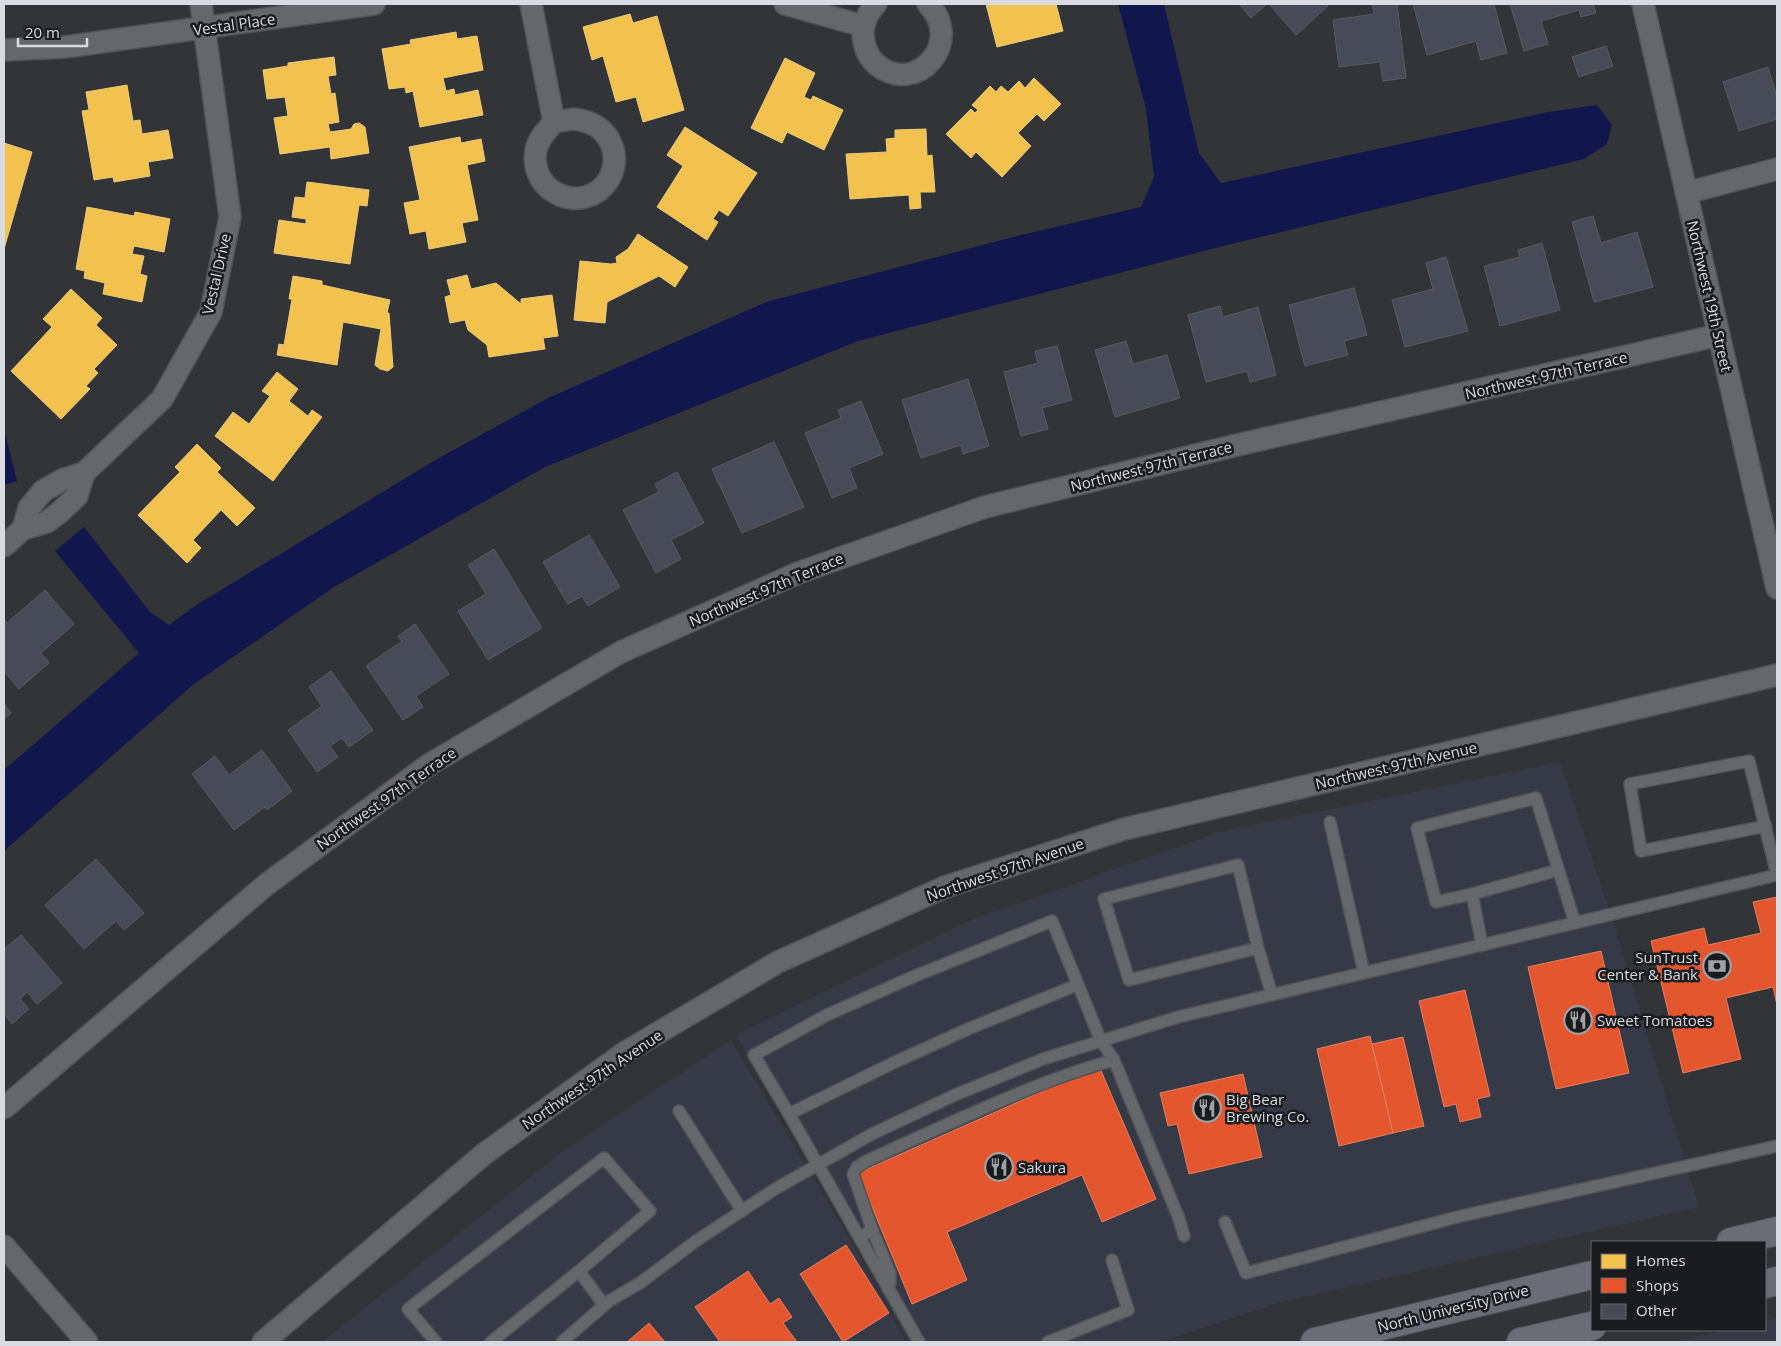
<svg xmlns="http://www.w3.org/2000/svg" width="1781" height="1346" viewBox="0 0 1781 1346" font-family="'Open Sans',sans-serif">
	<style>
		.built { fill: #363a47 }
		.water { fill: #11174c }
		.homes { fill: #f2c14e; stroke: #eac97a }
		.shops { fill: #e4572e; stroke: #e17f63 }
		.building { fill: #474a57; stroke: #5a5b5e }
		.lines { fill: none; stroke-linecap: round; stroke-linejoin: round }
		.service-casing { stroke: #515256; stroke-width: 14 }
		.minor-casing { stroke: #515256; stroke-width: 24 }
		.primary-casing { stroke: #515256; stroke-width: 30 }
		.service { stroke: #66676b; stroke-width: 11 }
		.minor { stroke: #66676b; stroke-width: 21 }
		.primary { stroke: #6a6d75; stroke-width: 28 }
		.labels { text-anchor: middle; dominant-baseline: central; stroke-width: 5; stroke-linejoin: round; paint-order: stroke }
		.street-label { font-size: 15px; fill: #d9dbe0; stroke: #1a1b1e }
		.poi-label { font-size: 15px; fill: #d9dbe0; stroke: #1a1b1e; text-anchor: start }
	</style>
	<rect width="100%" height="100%" fill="#333438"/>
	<g class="built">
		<polygon points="1560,762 1615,928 1699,1207 1282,1302 1161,1342 909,1342 818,1176 736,1035 966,922 1219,832"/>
		<polygon points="731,1040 849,1238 906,1342 322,1342 562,1152"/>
		<polygon points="1777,1318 1777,1342 1671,1342 1726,1330 1765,1330 1765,1321"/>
	</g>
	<g class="water">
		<polygon points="1118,4 1164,4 1199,153 1221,183 1548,112 1597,105 1612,125 1607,144 1584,159 1227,245 858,341 545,467 334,587 194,684 4,851 4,770 139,653 55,551 84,527 150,612 169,625 198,604 437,459 548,398 766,302 1013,237 1141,207 1154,177 1146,109"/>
		<polygon points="4,433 6,437 17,481 4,485"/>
	</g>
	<g class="homes">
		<polygon points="986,4 1056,4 1063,31 997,47"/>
		<polygon points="630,14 633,23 657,16 684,110 643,122 636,97 616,102 603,56 592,60 583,27"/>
		<polygon points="456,32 457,39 477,36 483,70 443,78 446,91 454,89 455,95 478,90 483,115 420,127 413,91 406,93 405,87 389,89 382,49 411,44 410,40"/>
		<polygon points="334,57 336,75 328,76 331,94 335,93 339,122 328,124 330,132 351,129 354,124 359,123 365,127 369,153 331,159 330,147 280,154 274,118 288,116 285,97 267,99 263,70 288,66 288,63"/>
		<polygon points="785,58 815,73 804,97 811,100 813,96 843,110 824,150 787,132 782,143 751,128"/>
		<polygon points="1034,78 1061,104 1044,121 1037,114 1018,133 1031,146 1002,177 976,152 971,158 946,134 971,109 975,113 978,110 972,105 990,86 996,92 1001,86 1008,92 1019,81 1025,88"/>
		<polygon points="127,85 133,121 140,120 142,134 168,130 173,158 148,162 150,176 114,182 113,177 94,180 82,111 89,110 86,92"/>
		<polygon points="685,127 757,173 728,216 719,210 713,219 718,222 707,240 657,207 683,166 667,155"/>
		<polygon points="926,129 927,156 932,155 935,192 920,192 921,208 910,209 909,195 850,199 846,154 887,152 886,139 895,138 895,130"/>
		<polygon points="460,137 461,143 481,139 485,161 467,165 478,220 462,223 466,242 429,249 426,231 410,234 404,203 420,200 409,147"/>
		<polygon points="4,143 32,152 4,249"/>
		<polygon points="307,182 369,190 367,206 359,205 350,264 274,253 279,220 306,224 306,219 292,217 295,197 305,198"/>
		<polygon points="87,207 134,216 135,212 170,219 164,252 134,246 132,254 144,256 140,274 147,276 142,302 103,294 105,283 84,278 85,271 76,269"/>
		<polygon points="638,234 688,267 675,287 659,276 607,302 605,323 574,320 580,261 611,264 617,263 616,257 628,249"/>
		<polygon points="467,275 471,289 496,283 521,304 521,299 552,295 558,336 543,338 545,349 489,357 487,345 468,330 465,320 450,323 445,297 451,295 447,280"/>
		<polygon points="293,276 322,281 322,285 390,300 387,313 389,313 393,367 388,371 380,369 375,365 381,329 343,322 337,365 277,355 279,344 284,345 292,299 289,299"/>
		<polygon points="71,289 102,318 96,325 117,345 94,369 98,373 86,386 90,389 61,419 11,371 52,327 43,319"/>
		<polygon points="277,372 298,389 289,401 308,416 312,410 322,417 273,481 215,436 233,412 249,424 270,396 262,391"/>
		<polygon points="197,444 221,468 217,472 255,508 237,526 221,510 193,540 201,548 187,563 138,515 180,472 175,467"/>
	</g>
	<g class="shops">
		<polygon points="1777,897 1777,1005 1773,987 1726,998 1741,1059 1683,1073 1651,941 1704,928 1708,945 1761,933 1753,902"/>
		<polygon points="1601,951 1629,1073 1556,1089 1528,967"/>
		<polygon points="1465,990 1490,1096 1477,1099 1481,1117 1460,1122 1456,1104 1444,1107 1419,1001"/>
		<polygon points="1370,1036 1393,1133 1339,1146 1317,1049"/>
		<polygon points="1403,1037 1424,1126 1393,1133 1372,1044"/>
		<polygon points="1099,1066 1156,1199 1102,1222 1082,1175 947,1232 967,1280 912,1304 858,1173"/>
		<polygon points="1243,1074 1262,1157 1189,1174 1177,1124 1168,1126 1160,1093"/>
		<polygon points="846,1245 889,1313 843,1342 800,1274"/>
		<polygon points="748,1271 770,1304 779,1298 792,1317 783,1323 797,1342 720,1342 695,1307"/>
		<polygon points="649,1323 665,1342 627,1342"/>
	</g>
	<g class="building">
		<polygon points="1239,4 1267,4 1251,18"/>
		<polygon points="1269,4 1326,4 1328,6 1296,35"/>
		<polygon points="1372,4 1397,4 1406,78 1383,81 1380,62 1339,67 1333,20 1374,14"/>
		<polygon points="1413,4 1494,4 1507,53 1481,60 1476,41 1427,55"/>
		<polygon points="1510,4 1593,4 1596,13 1581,17 1579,10 1541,21 1548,44 1524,51"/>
		<polygon points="1606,46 1613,66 1579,77 1572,57"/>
		<polygon points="1768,67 1777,97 1777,119 1739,131 1723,82"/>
		<polygon points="1593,216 1601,243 1637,232 1653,287 1594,302 1572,222"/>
		<polygon points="1542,243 1560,310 1500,326 1484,266 1520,257 1518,250"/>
		<polygon points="1446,257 1468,331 1405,347 1392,300 1433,289 1426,263"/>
		<polygon points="1354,288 1367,335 1344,341 1348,355 1305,366 1289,305"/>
		<polygon points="1220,306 1223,317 1258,307 1276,375 1250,382 1247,371 1206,382 1188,315"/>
		<polygon points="1126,341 1133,364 1167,355 1180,398 1115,417 1095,350"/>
		<polygon points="1057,346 1072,400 1042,408 1048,429 1021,436 1004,372 1038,363 1035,351"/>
		<polygon points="968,379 989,446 963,454 961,445 921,458 902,400"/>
		<polygon points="861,401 883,454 849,468 857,488 832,498 805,433 841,418 838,410"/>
		<polygon points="774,442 804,507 742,533 712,469"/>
		<polygon points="677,472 704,523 671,540 681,559 656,573 623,510 659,492 655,484"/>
		<polygon points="589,535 620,587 588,606 582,596 568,604 543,562"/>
		<polygon points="494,549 542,628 488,660 458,611 486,594 468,565"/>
		<polygon points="45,590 74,624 41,653 49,663 19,689 4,671 4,619 7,623"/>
		<polygon points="415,624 449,674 416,696 423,707 403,720 366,666 402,641 398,636"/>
		<polygon points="331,671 373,730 349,747 342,738 330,746 338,757 317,772 288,730 322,706 309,687"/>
		<polygon points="4,704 11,713 4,719"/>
		<polygon points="262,750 292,791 267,810 265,807 234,830 192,774 215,756 229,775"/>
		<polygon points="96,859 144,913 124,930 116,921 84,949 45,905"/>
		<polygon points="21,935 62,983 37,1004 27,992 20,999 29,1009 12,1024 4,1014 4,949"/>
	</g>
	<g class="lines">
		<defs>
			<g id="service">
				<polyline points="1330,822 1364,973"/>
				<polyline points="1766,826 1641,851 1630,784 1749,761 1777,875"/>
				<polyline points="1558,870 1472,894 1436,902 1417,828 1536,798 1575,923"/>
				<polyline points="1472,894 1482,945"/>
				<polyline points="1258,948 1129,980 1104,899 1238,865 1258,948 1272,995"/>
				<polyline points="1077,985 968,1029 893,1063 789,1114 754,1055 827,1015 915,976 1052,921 1101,1041 1114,1060"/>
				<polyline points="679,1111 742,1211"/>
				<polyline points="789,1114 919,1342"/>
				<polyline points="1225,1222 1246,1273 1461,1216 1777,1146"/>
				<polyline points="872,1229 890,1273 890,1282 888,1289"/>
				<path d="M860 1238 872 1229 853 1174 857 1167 865 1162C904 1143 944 1126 984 1108 1026 1090 1069 1072 1114 1060L1178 1216 1184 1236"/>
				<polyline points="436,1342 408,1309 604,1158 650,1211 579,1271 604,1305"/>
				<polyline points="491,1342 579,1271"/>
				<polyline points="562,1342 609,1301 640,1283 696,1241 775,1189 872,1134 955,1095 1043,1059 1178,1017 1777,875"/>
				<polyline points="1048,1342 1128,1310 1112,1260"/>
			</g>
			<g id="minor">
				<polyline points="531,4 554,122"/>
				<polyline points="785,4 863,26"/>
				<path d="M876 4C865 16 860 29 865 46 867 53 871 60 877 65 917 97 965 41 928 4"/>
				<polyline points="1643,4 1777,588"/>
				<polyline points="4,50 65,47 374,4"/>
				<path d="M573 119C592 121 605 128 612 146 616 156 615 169 609 179 585 217 528 194 536 150 538 139 547 130 554 122Z"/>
				<polyline points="1686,193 1777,169"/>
				<polyline points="23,529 29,508 43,491 62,480 84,473 162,399 211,312 230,217 201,4"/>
				<polyline points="4,546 23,529 47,522 60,512 77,496 84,473"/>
				<polyline points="4,1108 267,884 430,764 621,652 798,573 985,507 1237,445 1719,335"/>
				<polyline points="4,1246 87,1342"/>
				<polyline points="263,1342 484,1154 624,1053 778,962 945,887 1124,829 1777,675"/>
			</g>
			<g id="primary">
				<polyline points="1731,1242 1777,1231"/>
				<polyline points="1765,1284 1777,1281"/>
				<polyline points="1315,1342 1592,1275"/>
				<polyline points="1521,1342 1592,1326"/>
			</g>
		</defs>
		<use href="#service" class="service-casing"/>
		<use href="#minor" class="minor-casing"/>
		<use href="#primary" class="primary-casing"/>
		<use href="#service" class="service"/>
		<use href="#minor" class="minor"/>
		<use href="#primary" class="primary"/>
	</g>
	<defs>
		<symbol id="bank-ring" viewBox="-11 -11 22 22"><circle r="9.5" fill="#1a1b1e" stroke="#9fa1a5" stroke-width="1.5"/><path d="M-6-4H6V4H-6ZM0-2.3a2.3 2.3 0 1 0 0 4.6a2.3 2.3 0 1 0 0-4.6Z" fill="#9fa1a5"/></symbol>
		<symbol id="restaurant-ring" viewBox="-11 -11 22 22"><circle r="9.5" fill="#1a1b1e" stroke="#9fa1a5" stroke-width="1.5"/><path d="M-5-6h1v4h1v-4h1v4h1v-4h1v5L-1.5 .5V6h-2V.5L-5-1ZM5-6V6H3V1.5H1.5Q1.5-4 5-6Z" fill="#9fa1a5"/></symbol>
	</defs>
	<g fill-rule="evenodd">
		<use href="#bank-ring" x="1701" y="950" width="32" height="32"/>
		<use href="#restaurant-ring" x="1562" y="1004" width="32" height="32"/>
		<use href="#restaurant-ring" x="1191" y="1092" width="32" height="32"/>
		<use href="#restaurant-ring" x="983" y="1151" width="32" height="32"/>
	</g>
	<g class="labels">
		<g class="street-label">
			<text transform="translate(234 24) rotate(-8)">Vestal Place</text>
			<text transform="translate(216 274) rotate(-77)">Vestal Drive</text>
			<text transform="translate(1710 296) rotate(77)">Northwest 19th Street</text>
			<text transform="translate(1546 375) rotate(-13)">Northwest 97th Terrace</text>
			<text transform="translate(1151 466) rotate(-14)">Northwest 97th Terrace</text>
			<text transform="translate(766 589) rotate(-23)">Northwest 97th Terrace</text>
			<text transform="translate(1396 765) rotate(-13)">Northwest 97th Avenue</text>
			<text transform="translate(386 798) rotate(-35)">Northwest 97th Terrace</text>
			<text transform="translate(1005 869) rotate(-19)">Northwest 97th Avenue</text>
			<text transform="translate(592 1079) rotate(-34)">Northwest 97th Avenue</text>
			<text transform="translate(1453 1308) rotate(-14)">North University Drive</text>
		</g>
		<g class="poi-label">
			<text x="1698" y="957" text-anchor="end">SunTrust<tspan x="1698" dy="17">Center &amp; Bank</tspan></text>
			<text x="1597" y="1020">Sweet Tomatoes</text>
			<text x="1226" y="1099">Big Bear<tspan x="1226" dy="17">Brewing Co.</tspan></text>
			<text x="1018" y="1167">Sakura</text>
		</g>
	</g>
	<rect width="1781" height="1346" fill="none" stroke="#d9dbe0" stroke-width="10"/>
	<rect x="1591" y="1241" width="175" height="90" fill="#1a1b1e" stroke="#66686c"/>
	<rect x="1601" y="1254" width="25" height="15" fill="#f2c14e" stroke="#66686c"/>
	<text x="1636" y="1266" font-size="15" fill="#d9dbe0">Homes</text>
	<rect x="1601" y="1278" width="25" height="15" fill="#e4572e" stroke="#66686c"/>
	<text x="1636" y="1291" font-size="15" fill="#d9dbe0">Shops</text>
	<rect x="1601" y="1304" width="25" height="15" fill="#474a57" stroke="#66686c"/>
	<text x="1636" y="1316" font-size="15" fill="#d9dbe0">Other</text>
	<path d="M18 38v8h69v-8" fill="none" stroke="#d9dbe0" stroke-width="2.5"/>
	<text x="25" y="38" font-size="15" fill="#d9dbe0" stroke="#1a1b1e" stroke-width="4" paint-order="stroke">20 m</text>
</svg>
